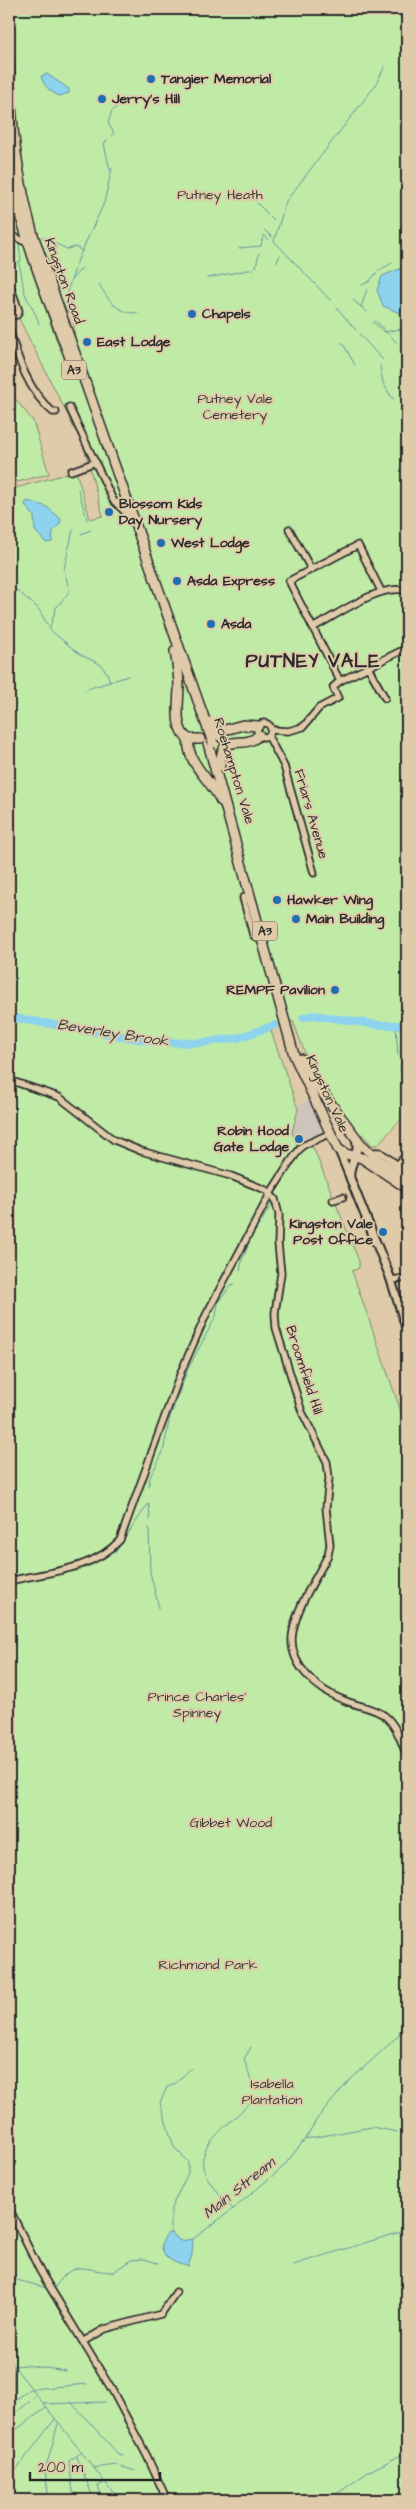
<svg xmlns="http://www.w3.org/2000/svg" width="416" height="2509" viewBox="0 0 416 2509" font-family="'Architects Daughter',sans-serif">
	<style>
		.built { fill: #cdc5bb }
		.green { fill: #c0eba7; stroke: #768b69 }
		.water { fill: #8dd3ee; stroke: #6690a0 }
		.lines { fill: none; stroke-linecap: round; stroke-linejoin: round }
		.stream { stroke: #6690a0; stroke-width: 1 }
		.river { stroke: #8dd3ee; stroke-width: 8 }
		.minor-casing { stroke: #2b2b2b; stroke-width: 9 }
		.major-casing { stroke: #2b2b2b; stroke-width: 11 }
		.highway-casing { stroke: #2b2b2b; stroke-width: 12 }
		.minor { stroke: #dfcbaa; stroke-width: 5.5 }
		.major { stroke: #dfcbaa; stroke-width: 7 }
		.highway { stroke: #dfcbaa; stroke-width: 9 }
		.highway-bridge-casing { stroke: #2b2b2b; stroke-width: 12; stroke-linecap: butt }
		.highway-bridge { stroke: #dfcbaa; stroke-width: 9 }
		.poi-dot { fill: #1f6fb2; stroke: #dfcbaa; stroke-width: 2 }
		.labels { text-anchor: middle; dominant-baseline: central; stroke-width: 4; stroke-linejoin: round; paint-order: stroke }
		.shield { fill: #dfcbaa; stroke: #615b51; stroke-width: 1 }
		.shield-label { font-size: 12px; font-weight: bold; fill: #2b2b2b }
		.poi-label { font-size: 14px; font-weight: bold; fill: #2b2b2b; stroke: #dfcbaa; text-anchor: start }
		.park-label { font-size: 14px; fill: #3a3e37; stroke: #dfcbaa }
		.street-label { font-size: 14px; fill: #2b2b2b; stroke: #dfcbaa }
		.water-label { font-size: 15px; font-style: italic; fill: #353c3e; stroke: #dfcbaa }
		.district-label { font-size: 19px; font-weight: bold; letter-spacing: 1px; fill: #2b2b2b; stroke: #dfcbaa }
	</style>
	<rect width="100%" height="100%" fill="#dfcbaa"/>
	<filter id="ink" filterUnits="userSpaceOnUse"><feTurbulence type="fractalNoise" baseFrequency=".02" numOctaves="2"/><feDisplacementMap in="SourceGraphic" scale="10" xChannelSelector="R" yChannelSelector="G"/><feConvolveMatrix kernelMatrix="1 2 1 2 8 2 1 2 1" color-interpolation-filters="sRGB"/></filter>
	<g filter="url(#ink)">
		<polygon class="built" points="310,1101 324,1128 322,1134 297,1145 292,1132 299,1104"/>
		<g class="green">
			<path d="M13 9H407V1113L377 1145H372L362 1134 360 1136 308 1061 293 1021 270 1028 298 1109 292 1132 297 1145 308 1140 311 1148 313 1147 359 1261V1268L352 1271 407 1429V2500H9V490L76 471 90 519 103 516 84 447 9 299V187L28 259 60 350 75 340 73 314 63 309C49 269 34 230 26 188 14 129 14 69 13 9Z"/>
			<polygon points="9,391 33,421 49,474 9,484"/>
		</g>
		<g class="water">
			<path d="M47 74 69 89V93L59 96C51 92 43 86 41 76Z"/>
			<polygon points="407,266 407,316 383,306 377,290 382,276"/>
			<polygon points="28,501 47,507 61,519 60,524 53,531 52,542 46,543 35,531 34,516 25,505 26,502"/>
			<path d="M168 2233 173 2234 180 2241 193 2239 192 2255 188 2266C170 2264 152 2250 168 2233Z"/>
		</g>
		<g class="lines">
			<g class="stream">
				<polyline points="405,33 407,29"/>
				<polyline points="112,135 114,133 108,123 112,111 124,101 125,97"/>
				<polyline points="107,140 104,144 110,170"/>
				<polyline points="257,203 274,220"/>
				<polyline points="264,230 272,237"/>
				<polyline points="42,237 67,249 76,247 82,251"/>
				<path d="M19 244 21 261 18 262C23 275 21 278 24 290 26 300 36 311 39 324"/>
				<polyline points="239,248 261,246 263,235 270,241"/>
				<polyline points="277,262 280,255"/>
				<polyline points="256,267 259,253"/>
				<polyline points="207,278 253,269"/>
				<polyline points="72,279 82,268"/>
				<path d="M99 284C108 300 118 314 138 313"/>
				<polyline points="362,285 370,281 378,271 392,263"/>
				<polyline points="353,300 367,312"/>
				<polyline points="333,303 274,241 286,201 375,86 385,66"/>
				<polyline points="361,307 367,289"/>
				<polyline points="337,308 356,330"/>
				<polyline points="74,313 67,292 79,257 104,203 112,168"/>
				<polyline points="375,320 388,334"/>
				<polyline points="373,322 384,332 407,328"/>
				<polyline points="359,334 383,360"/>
				<polyline points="390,335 397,343"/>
				<polyline points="342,342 355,365"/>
				<polyline points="380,366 383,383 392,398 394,399"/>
				<polyline points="9,487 17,485"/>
				<polyline points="78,489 87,520"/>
				<polyline points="81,534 91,530"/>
				<polyline points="9,584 38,608 51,631 81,655 100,664 107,673 110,682"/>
				<polyline points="50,627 56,608 68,593 69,589 64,569 73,530"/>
				<polyline points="84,690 128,676"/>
				<polyline points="396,1027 398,1055"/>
				<polyline points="400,1065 403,1088"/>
				<polyline points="403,1092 406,1108"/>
				<polyline points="251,1238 272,1204"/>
				<polyline points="240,1271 242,1260 248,1246"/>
				<polyline points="149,1486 150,1477 163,1452 170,1417 188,1369 216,1316 218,1303 231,1285 235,1284"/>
				<polyline points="149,1504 150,1520"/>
				<polyline points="149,1528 150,1572 159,1608"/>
				<polyline points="115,1553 148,1504"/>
				<polyline points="251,2047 244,2059 253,2087"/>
				<polyline points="305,2139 372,2127 397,2132"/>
				<path d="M233 2209C196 2169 189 2158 233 2119 240 2112 249 2105 254 2097"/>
				<polyline points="171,2233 171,2208 188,2173 188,2162 174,2147 160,2103 167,2087 176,2083 191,2068"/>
				<polyline points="400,2234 403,2239"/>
				<polyline points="193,2239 233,2209 283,2167 305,2139 317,2119 347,2083 398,2036 407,2012"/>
				<polyline points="293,2265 407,2230"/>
				<polyline points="9,2278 47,2288"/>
				<path d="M55 2287C76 2256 85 2272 113 2272L131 2260 143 2259 158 2263"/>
				<polyline points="9,2360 119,2500"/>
				<polyline points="14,2401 13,2366 25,2365 66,2371"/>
				<polyline points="71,2402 118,2454 123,2455"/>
				<polyline points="9,2404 31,2389 87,2384"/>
				<polyline points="43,2404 105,2402"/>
				<polyline points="9,2419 36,2396"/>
				<polyline points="9,2435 46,2408"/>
				<polyline points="77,2457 94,2500"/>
				<polyline points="92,2468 117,2465 135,2471"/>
				<polyline points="9,2479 55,2419"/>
				<polyline points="49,2500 45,2471 58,2424"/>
				<polyline points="74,2500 69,2461 81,2453"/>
				<polyline points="103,2500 98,2486 104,2483"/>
				<polyline points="328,2500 368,2472 407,2452"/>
			</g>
			<g class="river">
				<polyline points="9,1017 156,1042 199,1043 238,1038 275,1025"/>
				<polyline points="303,1018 313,1015 378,1025 407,1025"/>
			</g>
			<defs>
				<g id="minor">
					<polyline points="9,234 29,244"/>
					<polyline points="9,282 19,311 17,315 9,317"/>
					<path d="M9 328C17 357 29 393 53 412H56"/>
					<polyline points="69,407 113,500 128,515"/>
					<polyline points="71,471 96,462"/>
					<polyline points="289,529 311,569"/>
					<path d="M314 627C337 615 382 582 407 591"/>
					<polyline points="368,667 385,698"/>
					<polyline points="340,681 407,648"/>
					<circle cx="264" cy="730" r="7"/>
					<polyline points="272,730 288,731 303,727 319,708 338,698 333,687 340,681 289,581 358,545 381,591"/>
					<polyline points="268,736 284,766 314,873"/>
					<polyline points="249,895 243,898 253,935 263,942"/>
					<path d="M9 1080 59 1097 114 1140 141 1151 231 1176 266 1190 275 1199 279 1215 278 1244 281 1273 275 1313 276 1328 302 1412 327 1462 329 1478 326 1508 330 1545 328 1555C316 1579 298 1604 293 1631 286 1664 318 1691 346 1701 358 1706 375 1708 385 1716 397 1726 401 1742 407 1756"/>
					<polyline points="368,1152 380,1152 407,1172"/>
					<polyline points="397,1165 407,1154"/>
					<polyline points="333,1200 343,1197"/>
					<polyline points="391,1280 407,1278"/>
					<path d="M9 1581C46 1572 92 1571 120 1540L181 1372 206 1315 270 1194 291 1161 302 1146 331 1133"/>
					<polyline points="9,2208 40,2271 112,2390 147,2456 167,2500"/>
					<polyline points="84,2341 105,2329 161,2314 176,2292"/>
				</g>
				<g id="major">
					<path d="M356 1139C361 1152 348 1164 350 1178L390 1277 407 1330"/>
					<polyline points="338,1148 349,1175"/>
				</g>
				<g id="highway">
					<path d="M9 61C10 120 17 178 33 235L203 715"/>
					<path d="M9 159C19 231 48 298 73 366"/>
					<path d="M175 651C177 663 179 675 179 687 179 702 173 731 189 739H200"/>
					<polyline points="221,731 243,725 258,726"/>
					<path d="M189 739C185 762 212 781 221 801"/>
					<polyline points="208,743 294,1055 338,1149 346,1154 362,1158 407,1188"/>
					<path d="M220 766C222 728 243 752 259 735"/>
					<polyline points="301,1059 316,1084 360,1143 377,1159 407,1180"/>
				</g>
			</defs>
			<use href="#minor" class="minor-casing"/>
			<use href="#major" class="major-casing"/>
			<use href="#highway" class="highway-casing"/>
			<use href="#minor" class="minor"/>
			<use href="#major" class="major"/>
			<use href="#highway" class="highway"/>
			<defs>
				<g id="highway-bridge">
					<polyline points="203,715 213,743"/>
					<polyline points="211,722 217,734 224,739"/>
				</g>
			</defs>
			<use href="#highway-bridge" class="highway-bridge-casing"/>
			<use href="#highway-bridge" class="highway-bridge"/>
		</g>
	</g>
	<g class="poi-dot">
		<circle cx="151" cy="79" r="5"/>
		<circle cx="102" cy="99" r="5"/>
		<circle cx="192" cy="314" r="5"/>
		<circle cx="87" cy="342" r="5"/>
		<circle cx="109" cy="512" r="5"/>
		<circle cx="161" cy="543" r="5"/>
		<circle cx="177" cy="581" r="5"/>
		<circle cx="211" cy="624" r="5"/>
		<circle cx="277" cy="900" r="5"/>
		<circle cx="296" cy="919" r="5"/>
		<circle cx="335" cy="990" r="5"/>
		<circle cx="299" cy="1139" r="5"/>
		<circle cx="383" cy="1232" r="5"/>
	</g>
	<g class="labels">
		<g class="shield">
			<rect x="61.5" y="360.5" width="25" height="19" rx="4"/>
			<rect x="252.5" y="921.5" width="25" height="19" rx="4"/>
		</g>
		<g class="shield-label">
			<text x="74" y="370">A3</text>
			<text x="265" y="931">A3</text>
		</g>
		<g class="poi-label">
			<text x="161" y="79">Tangier Memorial</text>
			<text x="112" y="99">Jerry's Hill</text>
			<text x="202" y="314">Chapels</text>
			<text x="97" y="342">East Lodge</text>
			<text x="119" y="504">Blossom Kids<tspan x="119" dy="16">Day Nursery</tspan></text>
			<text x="171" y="543">West Lodge</text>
			<text x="187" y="581">Asda Express</text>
			<text x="221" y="624">Asda</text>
			<text x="287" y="900">Hawker Wing</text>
			<text x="306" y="919">Main Building</text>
			<text x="325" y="990" text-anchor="end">REMPF Pavilion</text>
			<text x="289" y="1131" text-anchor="end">Robin Hood<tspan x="289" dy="16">Gate Lodge</tspan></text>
			<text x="373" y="1224" text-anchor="end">Kingston Vale<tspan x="373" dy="16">Post Office</tspan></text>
		</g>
		<g class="park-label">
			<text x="220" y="195">Putney Heath</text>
			<text x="235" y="399">Putney Vale<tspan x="235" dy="16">Cemetery</tspan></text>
			<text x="197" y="1697">Prince Charles'<tspan x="197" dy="16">Spinney</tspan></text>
			<text x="231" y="1823">Gibbet Wood</text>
			<text x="208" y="1965">Richmond Park</text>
			<text x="272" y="2084">Isabella<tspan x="272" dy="16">Plantation</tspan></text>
		</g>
		<g class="street-label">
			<text transform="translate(64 281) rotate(70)">Kingston Road</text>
			<text transform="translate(234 771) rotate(73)">Roehampton Vale</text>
			<text transform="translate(311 814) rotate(74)">Friars Avenue</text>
			<text transform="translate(327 1094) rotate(65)">Kingston Vale</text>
			<text transform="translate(304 1370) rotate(72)">Broomfield Hill</text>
		</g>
		<g class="water-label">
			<text transform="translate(113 1033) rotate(9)">Beverley Brook</text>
			<text transform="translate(239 2188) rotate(-39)">Main Stream</text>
		</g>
		<g class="district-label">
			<text x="313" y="661">PUTNEY VALE</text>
		</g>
	</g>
	<rect width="416" height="2509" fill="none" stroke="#dfcbaa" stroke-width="30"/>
	<rect x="15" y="15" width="386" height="2479" fill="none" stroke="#2b2b2b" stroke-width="2" filter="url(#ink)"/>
	<path d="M30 2472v8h130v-8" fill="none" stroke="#2b2b2b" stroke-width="2.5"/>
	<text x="38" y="2472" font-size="15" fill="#2b2b2b" stroke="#dfcbaa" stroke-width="4" paint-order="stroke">200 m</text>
</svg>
